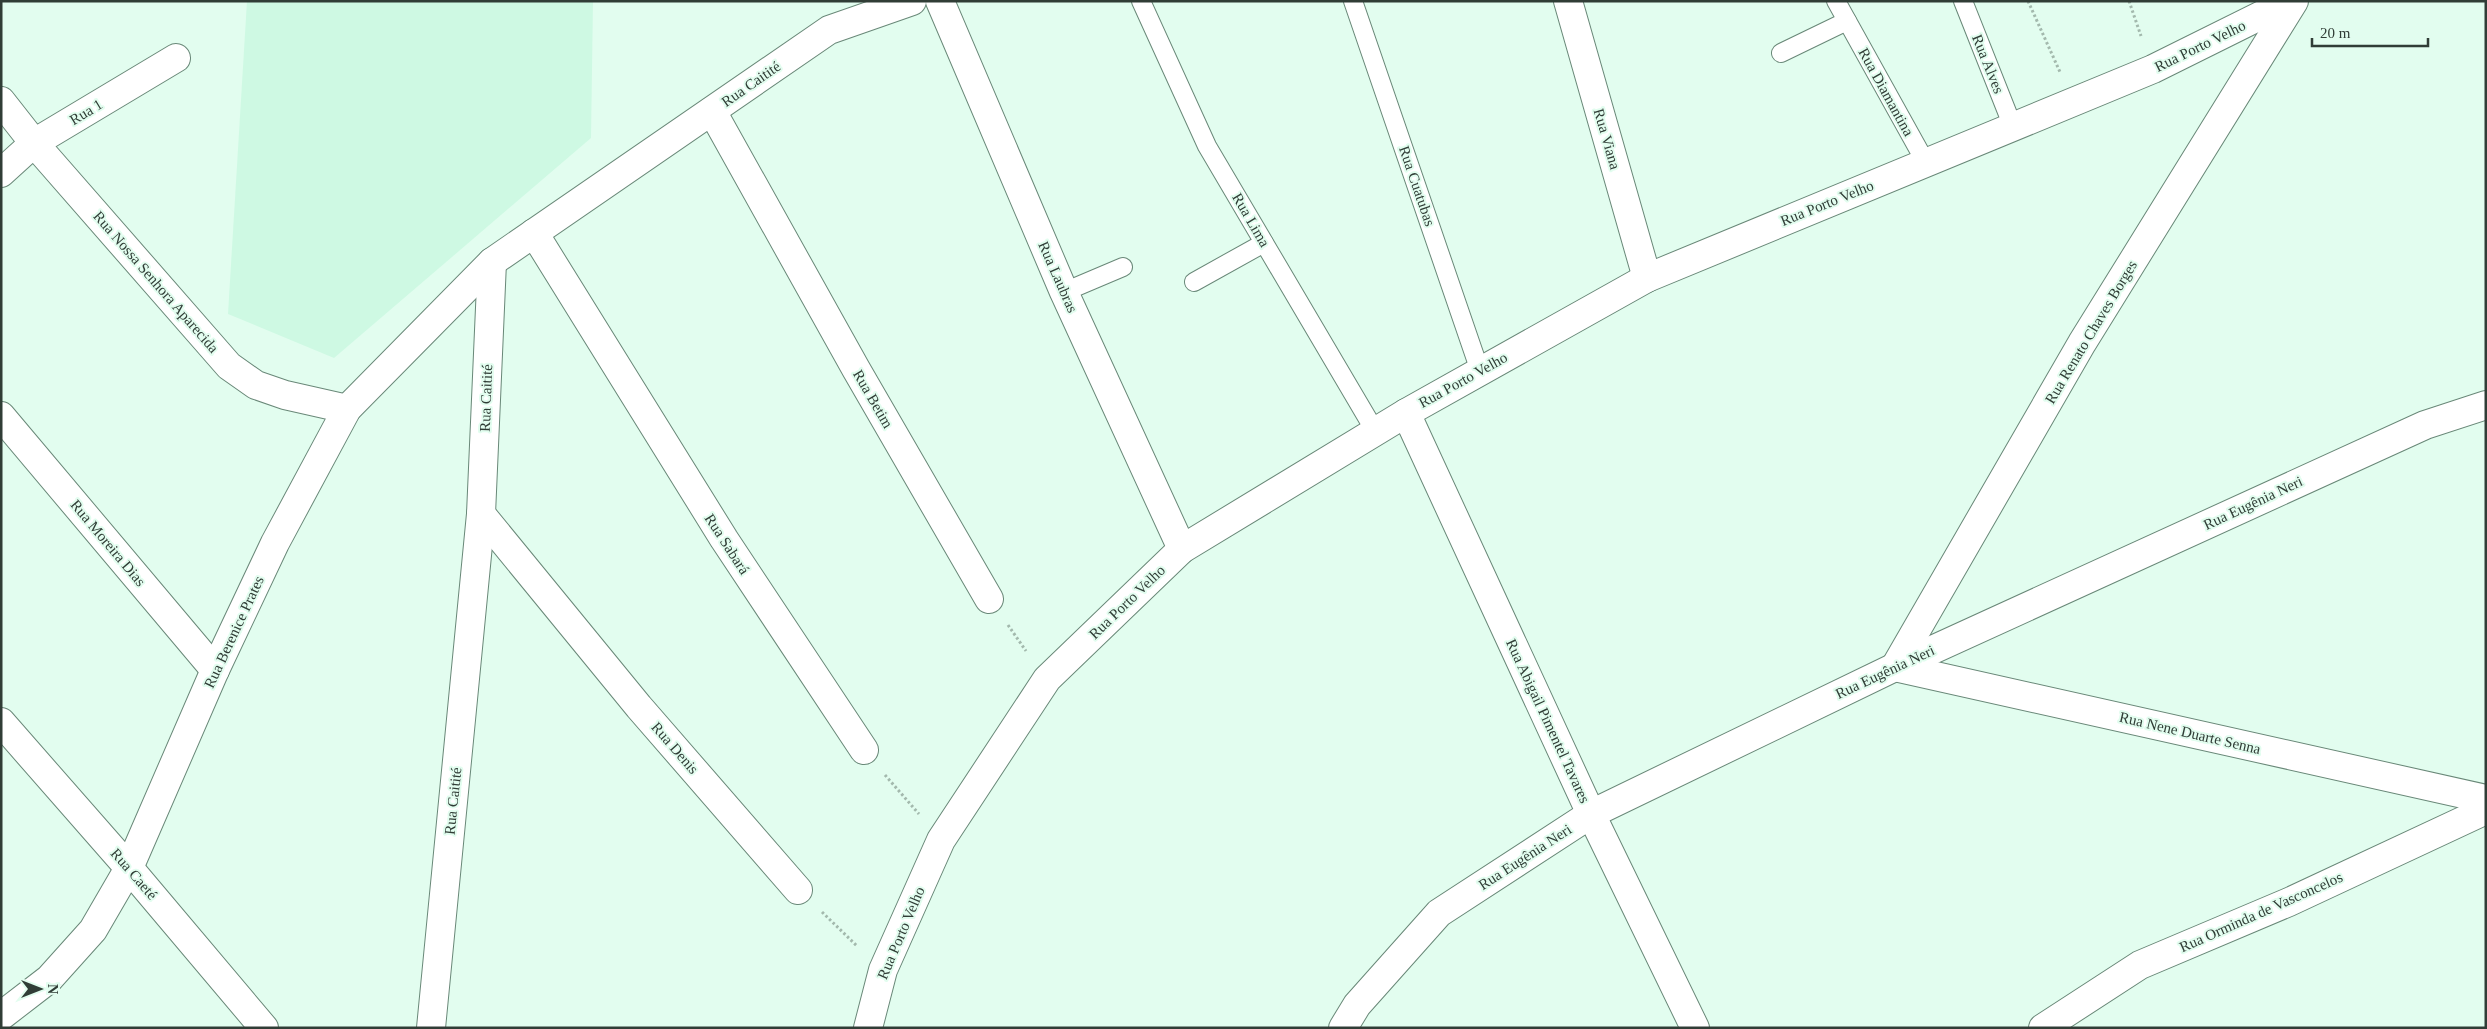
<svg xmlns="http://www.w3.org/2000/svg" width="2487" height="1029" viewBox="0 0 2487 1029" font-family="Georgia,serif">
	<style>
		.built { fill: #cef9e3 }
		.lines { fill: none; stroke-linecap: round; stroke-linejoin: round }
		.service-casing { stroke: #698878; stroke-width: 20 }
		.minor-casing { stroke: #698878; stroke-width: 30 }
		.path { stroke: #a3b9ad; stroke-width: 3; stroke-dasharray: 2.5 2.5; stroke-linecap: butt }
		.service { stroke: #fff; stroke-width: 18 }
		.minor { stroke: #fff; stroke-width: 28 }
		.labels { text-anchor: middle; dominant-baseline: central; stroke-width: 4; stroke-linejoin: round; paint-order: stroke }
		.street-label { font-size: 15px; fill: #303d36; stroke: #e2fdef }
	</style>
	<rect width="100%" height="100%" fill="#e2fdef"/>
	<polygon class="built" points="247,1 593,1 591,138 334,358 228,314"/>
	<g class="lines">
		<defs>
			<g id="service">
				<polyline points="1141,1 1207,146 1375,431"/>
				<polyline points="1353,1 1480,371"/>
				<polyline points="1836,1 1926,163"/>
				<polyline points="1963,1 2013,127"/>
				<polyline points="1781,53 1847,21"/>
				<polyline points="1194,282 1264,243"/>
				<polyline points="1064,292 1123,267"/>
			</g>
			<g id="minor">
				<polyline points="940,1 1064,292 1182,549"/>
				<polyline points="1568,1 1647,278"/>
				<polyline points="1,101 34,143 229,366 256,385 285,395 347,409"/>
				<polyline points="712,111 856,369 989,599"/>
				<polyline points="1,173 34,143 176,58"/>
				<polyline points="534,233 724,539 864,750"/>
				<polyline points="1406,413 1591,814 1695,1028"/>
				<polyline points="1,416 215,670"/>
				<polyline points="481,514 639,707 798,890"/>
				<polyline points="1895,667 2082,343 2294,1"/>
				<polyline points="1895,667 2486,799"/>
				<polyline points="1,722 129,868 264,1028"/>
				<polyline points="1,1016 49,979 93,930 129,868 215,670 275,543 347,409 492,262 829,30 912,1"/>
				<polyline points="431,1028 481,514 492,262"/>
				<polyline points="868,1028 883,970 941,840 1047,679 1182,549 1406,413 1647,278 2153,69 2290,1"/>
				<polyline points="1343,1028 1357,1005 1439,913 1591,814 1895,667 2425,425 2486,405"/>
				<polyline points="2043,1028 2140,965 2289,902 2486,810"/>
			</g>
		</defs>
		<use href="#service" class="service-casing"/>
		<use href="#minor" class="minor-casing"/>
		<g class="path">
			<polyline points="2028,1 2060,72"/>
			<polyline points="2129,1 2141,36"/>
			<polyline points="1008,625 1026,651"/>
			<polyline points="885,775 919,814"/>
			<polyline points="822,912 857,946"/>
		</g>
		<use href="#service" class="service"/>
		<use href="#minor" class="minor"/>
	</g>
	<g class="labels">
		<g class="street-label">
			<text transform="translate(2200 46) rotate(-26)">Rua Porto Velho</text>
			<text transform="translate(1988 64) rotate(68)">Rua Alves</text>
			<text transform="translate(751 84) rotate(-35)">Rua Caitité</text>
			<text transform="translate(1886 92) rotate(61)">Rua Diamantina</text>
			<text transform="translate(86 112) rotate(-31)">Rua 1</text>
			<text transform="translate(1607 139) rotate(74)">Rua Viana</text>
			<text transform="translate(1417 186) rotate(71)">Rua Cuatubas</text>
			<text transform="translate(1827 203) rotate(-22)">Rua Porto Velho</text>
			<text transform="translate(1251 220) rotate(60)">Rua Lima</text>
			<text transform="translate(1058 277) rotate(66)">Rua Laubras</text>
			<text transform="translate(156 282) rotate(49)">Rua Nossa Senhora Aparecida</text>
			<text transform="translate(2091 332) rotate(-59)">Rua Renato Chaves Borges</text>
			<text transform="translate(1463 380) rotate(-29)">Rua Porto Velho</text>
			<text transform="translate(486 398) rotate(-88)">Rua Caitité</text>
			<text transform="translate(873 399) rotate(60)">Rua Betim</text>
			<text transform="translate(2253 503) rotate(-25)">Rua Eugênia Neri</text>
			<text transform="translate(108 543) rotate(50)">Rua Moreira Dias</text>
			<text transform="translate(727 544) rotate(57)">Rua Sabará</text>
			<text transform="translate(1127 602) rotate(-44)">Rua Porto Velho</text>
			<text transform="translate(234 632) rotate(-65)">Rua Berenice Prates</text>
			<text transform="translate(1885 672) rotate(-25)">Rua Eugênia Neri</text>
			<text transform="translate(1548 721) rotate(65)">Rua Abigail Pimentel Tavares</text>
			<text transform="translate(2190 733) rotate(13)">Rua Nene Duarte Senna</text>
			<text transform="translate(675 748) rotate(49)">Rua Denis</text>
			<text transform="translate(453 801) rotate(-84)">Rua Caitité</text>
			<text transform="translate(1525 857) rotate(-33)">Rua Eugênia Neri</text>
			<text transform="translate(134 874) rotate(49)">Rua Caeté</text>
			<text transform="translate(2261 912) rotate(-24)">Rua Orminda de Vasconcelos</text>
			<text transform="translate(901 933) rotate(-67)">Rua Porto Velho</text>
		</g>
	</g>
	<rect width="2487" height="1029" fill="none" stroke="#303d36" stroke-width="5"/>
	<g transform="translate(40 989) rotate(90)" stroke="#e2fdef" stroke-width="4" paint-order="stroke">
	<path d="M0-4L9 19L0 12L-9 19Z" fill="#303d36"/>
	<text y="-8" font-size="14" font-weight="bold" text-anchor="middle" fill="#303d36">N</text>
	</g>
	<path d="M2312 38v8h116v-8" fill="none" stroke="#303d36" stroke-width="2.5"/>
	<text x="2320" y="38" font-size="15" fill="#303d36" stroke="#e2fdef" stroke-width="4" paint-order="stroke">20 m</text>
</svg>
